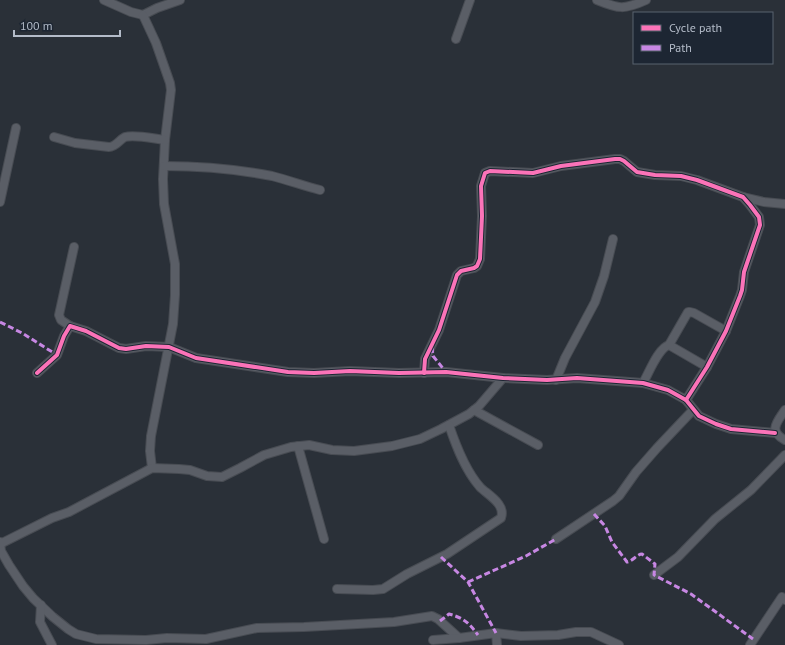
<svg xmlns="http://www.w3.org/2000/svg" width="785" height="645" viewBox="0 0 785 645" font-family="'PT Sans',sans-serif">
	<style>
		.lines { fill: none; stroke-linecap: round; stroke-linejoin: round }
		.minor-casing { stroke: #484c53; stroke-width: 10 }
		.minor { stroke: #5a5e66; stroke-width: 8 }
		.quiet { stroke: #c787e3; stroke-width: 3; stroke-dasharray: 6 3; stroke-linecap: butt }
		.cycleway-casing { stroke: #1d2633; stroke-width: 6 }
		.cycleway { stroke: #fb73b8; stroke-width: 4 }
	</style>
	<rect width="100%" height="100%" fill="#2a3038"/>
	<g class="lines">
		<defs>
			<g id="minor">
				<polyline points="104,0 131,12 143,15 157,8 180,0"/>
				<path d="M597 0C619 9 624 10 646 0"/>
				<polyline points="143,15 156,43 170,83 171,90 165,140 163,179 164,204 175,264 175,295 173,324 151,436 150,451 152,468"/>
				<polyline points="456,39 470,0"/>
				<path d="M54 137 75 143 109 147C116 147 119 140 125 137 135 134 155 139 165 140"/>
				<path d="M164 166C200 166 236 169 272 176 288 180 304 186 320 190"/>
				<polyline points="743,197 764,202 785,204"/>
				<polyline points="0,202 16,128"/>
				<polyline points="70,326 61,320 59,315 74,247"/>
				<polyline points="669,345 707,367"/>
				<polyline points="37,373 57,355 64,336 70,326 86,331 119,348 126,349 146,346 169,347 196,358 288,372 314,373 350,371 399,373 446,372 503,378 547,380 577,378 643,383 668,390 686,400 699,416 716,424 731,429 775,433"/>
				<polyline points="424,373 425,359 439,330 457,275 461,271 474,268 477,266 480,259 482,216 481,186 485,173 490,171 533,173 561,166 615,159 620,159 624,161 637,172 655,175 681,176 697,180 743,197 750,205 759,217 760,225 744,272 742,290 740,296 726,331 707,367 686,400"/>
				<polyline points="556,380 565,358 595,302 604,276 613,239"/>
				<path d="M643 383C649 373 658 348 669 345L688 312H690L694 313 726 331"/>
				<polyline points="474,410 538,445"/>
				<path d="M785 410C777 422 768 431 785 440"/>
				<polyline points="298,446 324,539"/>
				<polyline points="556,539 613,501 619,496 636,472 657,448 693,410"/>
				<polyline points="0,542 1,551 9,565 23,586 33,598 53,617 68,629 76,634 96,639 146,640 167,638 206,639 257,628 304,627 394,622 432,616 438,619 459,638"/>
				<polyline points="0,544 52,518 69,512 152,468 179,469 190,470 207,476 222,477 240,468 264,455 291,447 309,445 332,450 354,451 392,446 420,439 441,429 469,414 479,406 503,378"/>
				<polyline points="654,575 678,557 715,519 751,490 785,455"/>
				<path d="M337 589 373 590 383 589 407 574 447 554 501 518C506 504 488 495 480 487 465 470 456 446 449 425"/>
				<polyline points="41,605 40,622 52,645"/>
				<polyline points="496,633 521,636 558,635 576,632 591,632 619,645"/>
				<polyline points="433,640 459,638 496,633 497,645"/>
				<polyline points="750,645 782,597 785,600"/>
			</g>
		</defs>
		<use href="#minor" class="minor-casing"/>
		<use href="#minor" class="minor"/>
		<g class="quiet">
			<polyline points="0,322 22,333 57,355"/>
			<polyline points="432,347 433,356 446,372"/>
			<path d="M594 514 605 526 612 542 627 562C633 561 637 554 642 554L655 564 654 575 691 594 753 639"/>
			<polyline points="441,557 468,582 496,633"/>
			<polyline points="468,582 526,556 556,539"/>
			<path d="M440 621 449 614C464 618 469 623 478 635"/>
		</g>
		<defs>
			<g id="cycleway">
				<polyline points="37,373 57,355 64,336 70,326 86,331 119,348 126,349 146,346 169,347 196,358 288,372 314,373 350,371 399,373 446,372 503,378 547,380 577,378 643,383 668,390 686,400 699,416 716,424 731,429 775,433"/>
				<polyline points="424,373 425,359 439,330 457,275 461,271 474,268 477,266 480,259 482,216 481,186 485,173 490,171 533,173 561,166 615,159 620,159 624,161 637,172 655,175 681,176 697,180 743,197 750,205 759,217 760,225 744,272 742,290 740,296 726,331 707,367 686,400"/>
			</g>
		</defs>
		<use href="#cycleway" class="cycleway-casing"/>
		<use href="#cycleway" class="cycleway"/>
	</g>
	<rect x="633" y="12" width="140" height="52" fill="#1d2633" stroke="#59626f"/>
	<rect x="641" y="25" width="20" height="6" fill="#fb73b8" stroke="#59626f"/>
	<text x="669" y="32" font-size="12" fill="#b4bcc9">Cycle path</text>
	<rect x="641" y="45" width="20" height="6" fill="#c787e3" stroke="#59626f"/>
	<text x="669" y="52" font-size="12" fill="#b4bcc9">Path</text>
	<path d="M14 30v6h106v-6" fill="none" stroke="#b4bcc9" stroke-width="2"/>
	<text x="20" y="30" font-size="12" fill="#b4bcc9" stroke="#1d2633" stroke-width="3" paint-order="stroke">100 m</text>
</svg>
